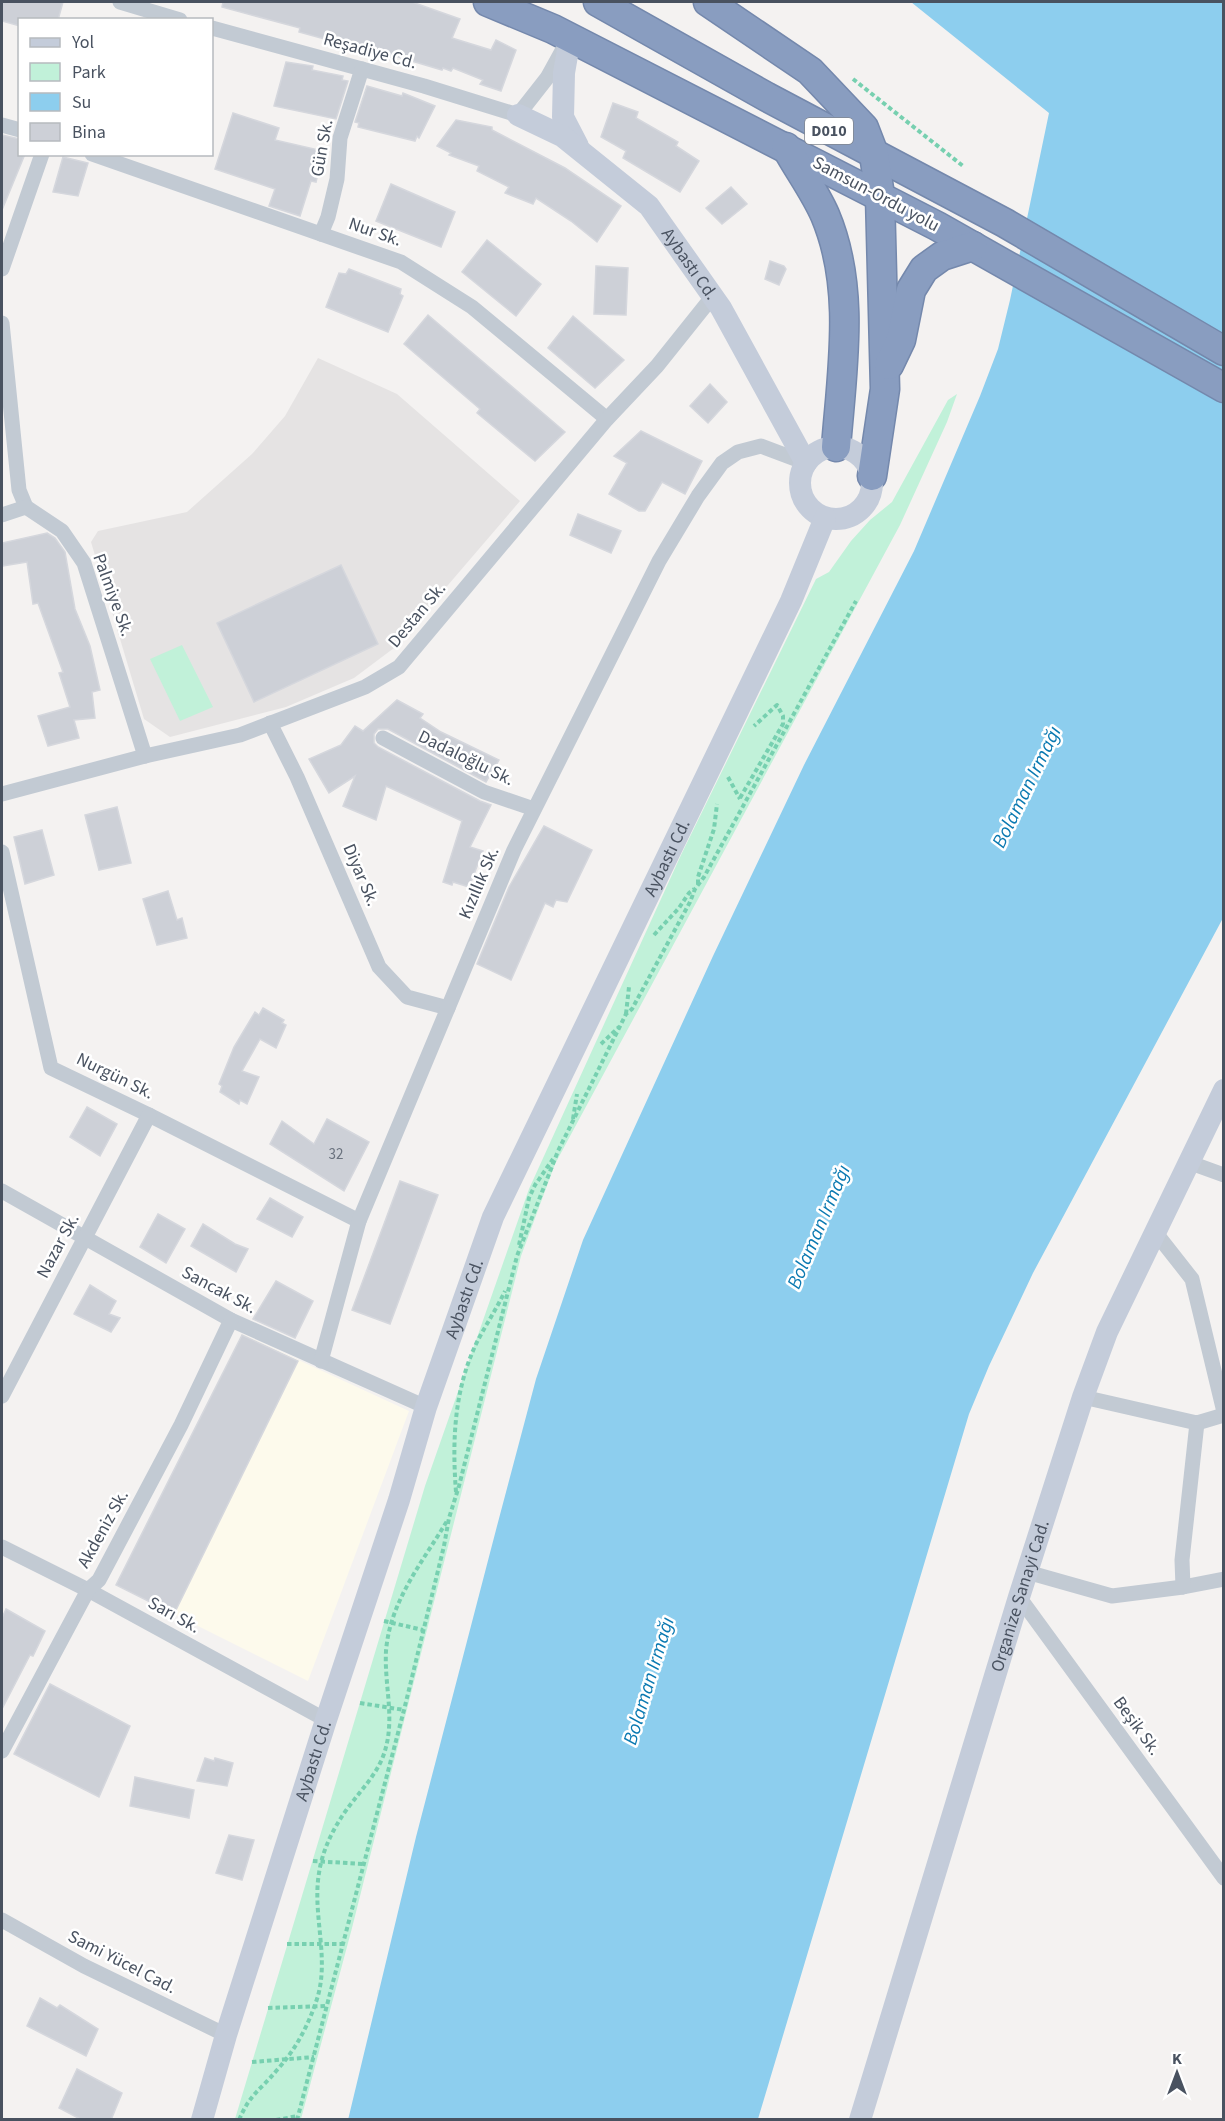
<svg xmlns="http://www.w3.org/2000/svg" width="1225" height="2121" viewBox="0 0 1225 2121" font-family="'Source Sans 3',sans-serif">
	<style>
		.commercial { fill: #fdfaec }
		.education { fill: #e5e3e3 }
		.green { fill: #c1f1d9 }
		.water { fill: #8dceee }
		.building { fill: #cdd0d7; stroke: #d5d7dd; stroke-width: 1.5 }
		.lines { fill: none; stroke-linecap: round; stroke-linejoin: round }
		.highway-casing { stroke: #7488ac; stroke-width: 31 }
		.path { stroke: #77d0b0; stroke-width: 4; stroke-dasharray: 4.5 3; stroke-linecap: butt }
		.street { stroke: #c2cad3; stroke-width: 15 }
		.secondary { stroke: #c4ccda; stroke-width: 22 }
		.highway { stroke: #899dc0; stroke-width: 28 }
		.labels { text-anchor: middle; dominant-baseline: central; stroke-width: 5; stroke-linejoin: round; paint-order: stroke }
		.number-label { font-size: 15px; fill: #6a727e }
		.shield { fill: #fff; stroke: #808690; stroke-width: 1.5 }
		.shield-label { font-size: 16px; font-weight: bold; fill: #495260 }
		.street-label { font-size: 18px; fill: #495260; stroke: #fff }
		.water-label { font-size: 20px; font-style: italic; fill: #0a79b1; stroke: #fff }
	</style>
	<rect width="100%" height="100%" fill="#f4f2f1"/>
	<polygon class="commercial" points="242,1334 409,1411 308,1681 116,1585"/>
	<polygon class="education" points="318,358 397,394 520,501 394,648 354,678 286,707 170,737 144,719 91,542 98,531 187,512 252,454 285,416"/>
	<g class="green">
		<polygon points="957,394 947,422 900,525 555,1164 521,1256 352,1928 301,2119 235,2119 425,1486 529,1189 681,855 816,579 829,572 851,541 870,520 892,502 948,400"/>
		<polygon points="182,645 213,707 180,721 150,659"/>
	</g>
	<polygon class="water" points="911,2 1223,2 1223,918 1033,1273 989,1366 969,1414 758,2119 348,2120 416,1837 497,1526 536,1379 583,1240 713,956 804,765 914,551 980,396 998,349 1010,300 1049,113"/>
	<g class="building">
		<polygon points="2,2 63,2 58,20 20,20 20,26 2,21"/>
		<polygon points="223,2 412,2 460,19 452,38 491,50 496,40 516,50 501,91 480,84 483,80 453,68 451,71 443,68 442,70 395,56 394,58 299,32 300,28 222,7"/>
		<polygon points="286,62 313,66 312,70 343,76 342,80 348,81 336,119 274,106"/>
		<polygon points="367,86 402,96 403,93 435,106 419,138 417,136 415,141 358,127 359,123 355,122"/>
		<polygon points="613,103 638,112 636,118 678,142 676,146 699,161 680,192 623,158 626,151 601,137"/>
		<polygon points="233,113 279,128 275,140 323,151 316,182 311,181 300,216 269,206 275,189 215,169"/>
		<polygon points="456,120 492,127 492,130 565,168 621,206 597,242 571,221 536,198 533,204 505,193 509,187 477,171 479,166 449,155 451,153 437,146"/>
		<polygon points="2,135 20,139 20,154 25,154 2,210"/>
		<polygon points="63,157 88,163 78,196 53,192"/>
		<polygon points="391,184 455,212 441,247 376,221"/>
		<polygon points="731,187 747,204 722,224 706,208"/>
		<polygon points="487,240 541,284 516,316 462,272"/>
		<polygon points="770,261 784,266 786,269 779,285 765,279"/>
		<polygon points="596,266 628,268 626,315 594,314"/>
		<polygon points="349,269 401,289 400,294 403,296 388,332 326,307 339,273 346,274"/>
		<polygon points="428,315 565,432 535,461 477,413 480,409 404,344"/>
		<polygon points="573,316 624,360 595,388 548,348"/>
		<polygon points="710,384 727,402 708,423 690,406"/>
		<polygon points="641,431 702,461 685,494 662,482 645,511 639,511 609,494 627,463 614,456"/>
		<polygon points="578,514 621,531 611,553 570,535"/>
		<polygon points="47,533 55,538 65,552 75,609 90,646 100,690 92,692 95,718 74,720 79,738 48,746 38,716 70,707 59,673 63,672 38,603 33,604 27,562 2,566 2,543"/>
		<polygon points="341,565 378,644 254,702 217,623"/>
		<polygon points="397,700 423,714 420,718 441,732 499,760 486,782 388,729 378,729 374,734 374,743 378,747 480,801 491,805 470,847 483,851 469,887 453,882 452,885 443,882 462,821 386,786 376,820 343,806 355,776 329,793 309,759 341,745 355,726 363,731"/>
		<polygon points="117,807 131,863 99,870 85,815"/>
		<polygon points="544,826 592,850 567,902 556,900 553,907 545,903 511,980 477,964 509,887"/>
		<polygon points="42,830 54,875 25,884 14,837"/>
		<polygon points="168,891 177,920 182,918 187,938 157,945 143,899"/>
		<polygon points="263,1008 284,1020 282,1023 286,1025 276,1048 260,1039 242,1071 259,1077 247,1104 240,1100 239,1104 220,1092 222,1086 219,1084 234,1047 255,1012 259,1015"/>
		<polygon points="87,1107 117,1124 100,1156 70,1137"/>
		<polygon points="327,1119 369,1142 344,1191 270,1144 282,1121 314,1144"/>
		<polygon points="400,1181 438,1195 390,1324 352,1310"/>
		<polygon points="270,1198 303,1217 292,1237 257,1219"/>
		<polygon points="158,1214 185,1229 166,1263 140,1247"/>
		<polygon points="203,1224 235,1244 248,1249 236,1272 191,1246"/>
		<polygon points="276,1281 313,1301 295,1338 253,1319"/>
		<polygon points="90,1285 116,1301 109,1314 120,1318 111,1332 74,1314"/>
		<polygon points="242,1335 298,1361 174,1614 116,1585"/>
		<polygon points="6,1609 45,1631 33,1656 30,1655 2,1709 2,1618"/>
		<polygon points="50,1684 130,1726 99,1797 14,1754"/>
		<polygon points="205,1758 214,1761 215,1758 233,1763 227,1786 197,1781"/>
		<polygon points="135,1777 194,1790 189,1818 130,1806"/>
		<polygon points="229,1835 254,1840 242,1880 216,1873"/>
		<polygon points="40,1998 57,2008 60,2005 98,2029 86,2056 27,2026"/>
		<polygon points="77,2069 122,2093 111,2120 82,2120 59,2108"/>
	</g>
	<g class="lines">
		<defs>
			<g id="highway">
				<polyline points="488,2 553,29 937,226 1224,388"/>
				<polyline points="598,2 767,97 1005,223 1224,351"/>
				<polyline points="708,2 810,71 864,128 874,154 880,196 885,389 872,476"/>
				<path d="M786 147C798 169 815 192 825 215 856 288 842 370 836 447"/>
				<polyline points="889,365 901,340 911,290 924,269 942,256 973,246"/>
			</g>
		</defs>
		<use href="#highway" class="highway-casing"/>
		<g class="path">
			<polyline points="853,79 963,166"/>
			<polyline points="728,777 740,799"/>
			<polyline points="740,798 783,724 783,716 777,705 754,726"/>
			<polyline points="698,884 698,877 714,829 717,804"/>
			<polyline points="654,935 679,908 689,893 694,889"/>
			<polyline points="626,1014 629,987"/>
			<polyline points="601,1044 619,1027"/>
			<polyline points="573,1119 577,1094"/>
			<polyline points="519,1245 529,1198 535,1185 553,1159"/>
			<path d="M456 1492C452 1440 454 1388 478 1340 487 1323 497 1308 505 1291"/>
			<polyline points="384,1621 423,1630"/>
			<polyline points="360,1703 404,1710"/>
			<polyline points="313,1861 364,1864"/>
			<polyline points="287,1944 344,1944"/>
			<polyline points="268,2008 328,2006"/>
			<polyline points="252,2062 314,2057"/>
			<path d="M239 2120C251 2092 260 2091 277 2070 296 2049 308 2026 317 1999 330 1958 312 1915 319 1873 323 1846 337 1821 354 1800 364 1787 375 1775 382 1759 397 1723 384 1688 386 1651 390 1601 422 1563 447 1521"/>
			<polyline points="276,2120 298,2116"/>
			<polyline points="297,2120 404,1710 444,1546 449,1518 459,1486 517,1256 558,1151 626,1014 632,1009 690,902 695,889 704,877 856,601"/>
		</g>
		<g class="street">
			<polyline points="120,2 180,20"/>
			<polyline points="212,28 424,86 518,115 547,78 563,49"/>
			<polyline points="2,125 20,130"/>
			<polyline points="92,154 401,262 472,307 607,419"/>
			<polyline points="321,234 328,217 337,179 340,138 362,69"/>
			<polyline points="2,269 42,154"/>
			<polyline points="2,323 19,490 26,507 62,531 84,563 145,756"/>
			<polyline points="2,515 26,507"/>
			<polyline points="270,723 297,777 379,967 407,997 448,1008"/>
			<polyline points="383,738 484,792 534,809"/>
			<polyline points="2,794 145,756 240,735 365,687 399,667 607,419 657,366 713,296"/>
			<polyline points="2,852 51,1068 149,1115 359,1221"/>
			<polyline points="1188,1162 1224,1175"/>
			<polyline points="2,1191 231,1320 426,1407"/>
			<polyline points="1155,1232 1192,1279 1224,1412"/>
			<polyline points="321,1361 359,1221 514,850 659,561 698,496 722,463 738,452 761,446 806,463"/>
			<polyline points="2,1396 149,1115"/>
			<polyline points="1083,1397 1197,1423 1224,1415"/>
			<polyline points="2,1547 88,1590 326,1720"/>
			<polyline points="1027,1572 1112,1596 1183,1587 1224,1579"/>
			<polyline points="1183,1587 1182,1560 1197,1423"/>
			<polyline points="1019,1597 1224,1878"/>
			<polyline points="2,1751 88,1590 99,1580 181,1425 231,1320"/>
			<polyline points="2,1920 84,1966 226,2035"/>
		</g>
		<g class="secondary">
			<polyline points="570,38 564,73 563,117 578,146"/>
			<path id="s1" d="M518 115 562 136 649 206 721 308 806 463"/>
			<circle cx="836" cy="483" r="36"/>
			<path id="s2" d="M202 2120 226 2035 326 1720 399 1500 426 1407 493 1217 791 601 825 518"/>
			<path id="s3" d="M860 2120 1019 1597 1083 1397 1107 1332 1224 1090"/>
		</g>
		<use href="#highway" class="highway"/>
	</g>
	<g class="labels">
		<g class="number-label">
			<text x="336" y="1154">32</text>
		</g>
		<rect class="shield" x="805" y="118" width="48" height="26" rx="4.5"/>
		<g class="shield-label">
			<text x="829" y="131">D010</text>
		</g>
		<g class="street-label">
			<text transform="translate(370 51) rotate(15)">Reşadiye Cd.</text>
			<text transform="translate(322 148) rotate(-80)">Gün Sk.</text>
			<text transform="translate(876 194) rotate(28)">Samsun-Ordu yolu</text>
			<text transform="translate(375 232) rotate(19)">Nur Sk.</text>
			<text stroke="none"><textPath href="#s1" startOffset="231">Aybastı Cd.</textPath></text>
			<text transform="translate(113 595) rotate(70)">Palmiye Sk.</text>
			<text transform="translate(417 615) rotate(-50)">Destan Sk.</text>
			<text transform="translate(466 758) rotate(26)">Dadaloğlu Sk.</text>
			<text stroke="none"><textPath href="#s2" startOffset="1348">Aybastı Cd.</textPath></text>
			<text transform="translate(361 875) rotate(67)">Diyar Sk.</text>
			<text transform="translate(479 883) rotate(-67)">Kızıllık Sk.</text>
			<text transform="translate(115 1076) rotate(26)">Nurgün Sk.</text>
			<text transform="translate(58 1246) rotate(-62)">Nazar Sk.</text>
			<text transform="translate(219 1290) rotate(28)">Sancak Sk.</text>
			<text stroke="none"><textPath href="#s2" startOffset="862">Aybastı Cd.</textPath></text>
			<text transform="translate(103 1529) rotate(-61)">Akdeniz Sk.</text>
			<text stroke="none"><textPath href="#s3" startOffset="548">Organize Sanayi Cad.</textPath></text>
			<text transform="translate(174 1615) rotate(29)">Sarı Sk.</text>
			<text transform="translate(1137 1726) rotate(54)">Beşik Sk.</text>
			<text stroke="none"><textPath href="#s2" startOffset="376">Aybastı Cd.</textPath></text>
			<text transform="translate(122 1962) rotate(27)">Sami Yücel Cad.</text>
		</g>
		<g class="water-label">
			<text transform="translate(1027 787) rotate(-64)">Bolaman Irmağı</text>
			<text transform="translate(819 1227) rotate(-67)">Bolaman Irmağı</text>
			<text transform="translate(649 1681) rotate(-73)">Bolaman Irmağı</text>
		</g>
	</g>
	<rect width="1225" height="2121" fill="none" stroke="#495260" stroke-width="6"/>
	<rect x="18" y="18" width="195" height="138" fill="#ffffff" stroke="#b6babf" stroke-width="1.5"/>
	<rect x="30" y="38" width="30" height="9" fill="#c4ccda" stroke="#b6babf" stroke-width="1.5"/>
	<text x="72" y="48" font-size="18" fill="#495260">Yol</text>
	<rect x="30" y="63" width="30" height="18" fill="#c1f1d9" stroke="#b6babf" stroke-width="1.5"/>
	<text x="72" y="78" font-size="18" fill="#495260">Park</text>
	<rect x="30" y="93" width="30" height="18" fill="#8dceee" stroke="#b6babf" stroke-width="1.5"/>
	<text x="72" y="108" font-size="18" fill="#495260">Su</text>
	<rect x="30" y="123" width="30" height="18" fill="#cdd0d7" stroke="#b6babf" stroke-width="1.5"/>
	<text x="72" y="138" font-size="18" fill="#495260">Bina</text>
	<g transform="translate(1177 2073)" stroke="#ffffff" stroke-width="4.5" paint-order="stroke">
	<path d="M0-4.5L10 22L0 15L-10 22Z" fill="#495260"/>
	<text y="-9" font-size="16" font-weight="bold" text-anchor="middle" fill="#495260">K</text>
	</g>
</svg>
